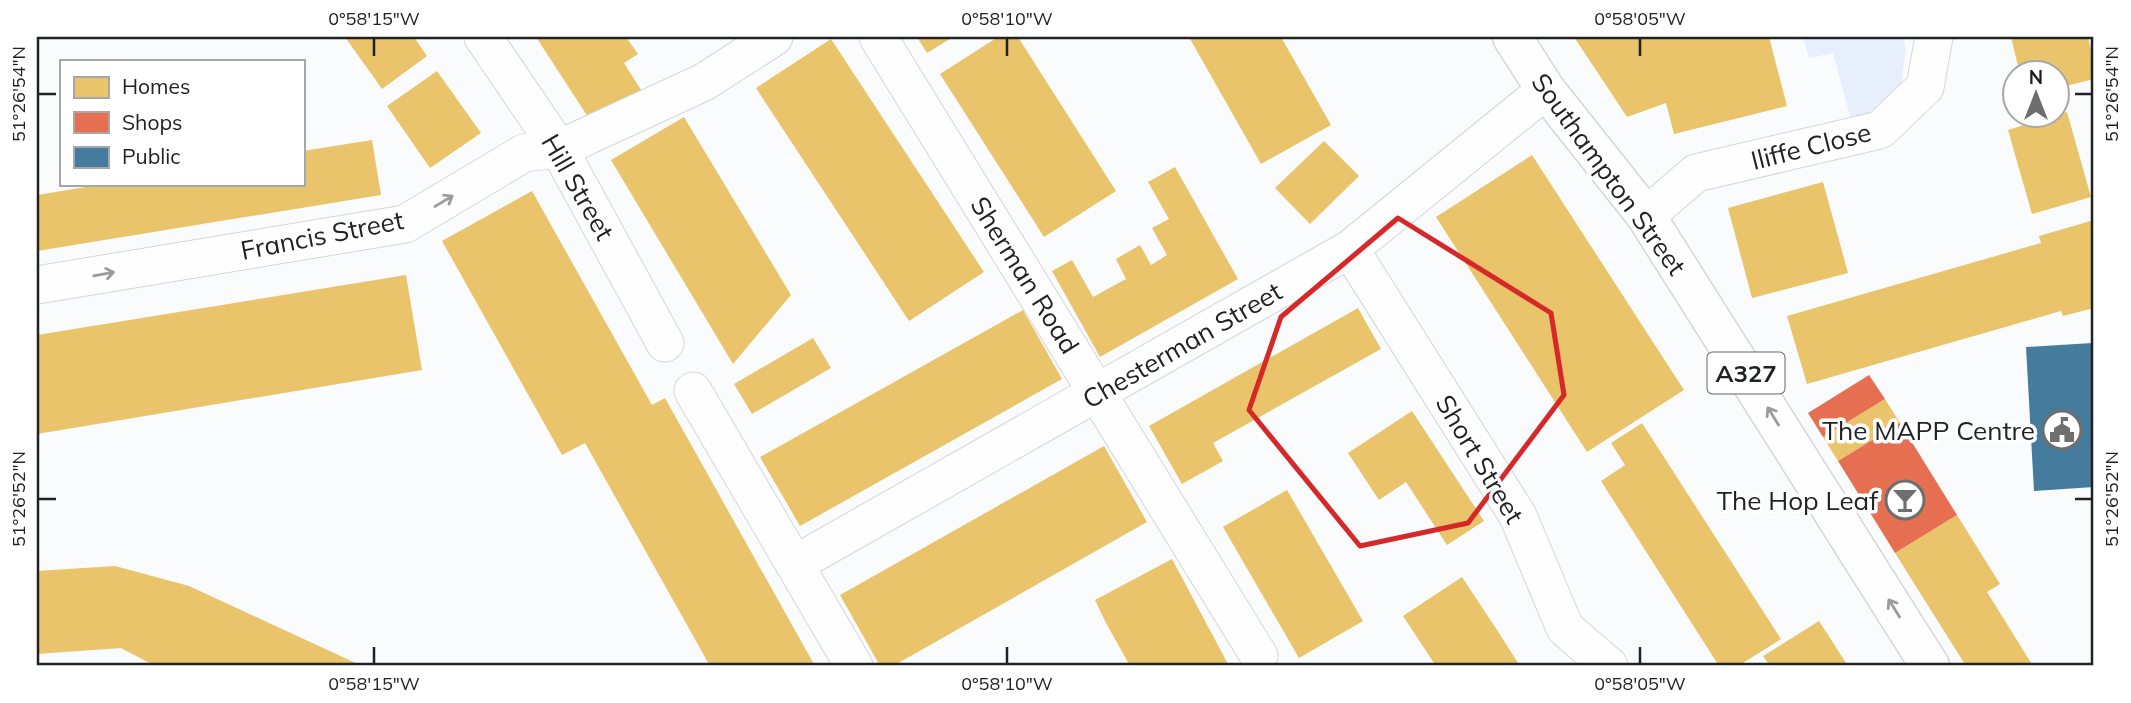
<svg xmlns="http://www.w3.org/2000/svg" width="2131" height="703" viewBox="0 0 2131 703" font-family="Mulish,sans-serif">
	<style>
		.green { fill: #e7effc }
		.homes { fill: #e9c46a }
		.shops { fill: #e76f51 }
		.public { fill: #457b9d }
		.lines { fill: none; stroke-linecap: round; stroke-linejoin: round }
		.street-casing { stroke: #d5d6d8; stroke-width: 39 }
		.primary-casing { stroke: #d5d6d8; stroke-width: 41 }
		.street { stroke: #fefeff; stroke-width: 37 }
		.primary { stroke: #fefeff; stroke-width: 38 }
		.oneway { stroke: #9b9b9c }
		.marked { fill: none; stroke: #d62828; stroke-width: 5; stroke-linejoin: round }
		.ticks { fill: none; stroke: #212224; stroke-width: 2.5 }
		.labels { text-anchor: middle; dominant-baseline: central; stroke-width: 7; stroke-linejoin: round; paint-order: stroke }
		.shield { fill: #fff; stroke: #646466; stroke-width: 2 }
		.shield-label { font-size: 24px; font-weight: bold; fill: #212224 }
		.street-label { font-size: 26px; fill: #212224; stroke: #fff }
		.poi-label { font-size: 26px; fill: #212224; stroke: #fff; text-anchor: end }
		.neatline { fill: none; stroke: #212224; stroke-width: 2.5 }
		.ticks-label { font-size: 18px; text-anchor: middle; fill: #212224 }
	</style>
	<rect width="100%" height="100%" fill="#f9fbfd"/>
	<polygon class="green" points="1803,37 1903,37 1906,51 1900,91 1854,131 1833,53 1809,58"/>
	<g class="homes">
		<polygon points="345,37 414,37 427,56 382,89"/>
		<polygon points="536,37 626,37 638,54 624,63 645,96 590,120"/>
		<polygon points="917,37 953,37 927,53"/>
		<polygon points="998,37 1018,37 1116,191 1044,237 940,74"/>
		<polygon points="1189,37 1281,37 1331,125 1261,164"/>
		<polygon points="1574,37 1769,37 1787,106 1674,134 1666,103 1627,117"/>
		<polygon points="2011,37 2088,37 2094,63 2094,79 2058,88 2058,74 2020,74"/>
		<polygon points="831,39 984,272 909,321 756,88"/>
		<polygon points="437,71 481,133 430,168 387,106"/>
		<polygon points="2067,112 2091,197 2032,214 2008,130"/>
		<polygon points="684,117 791,295 733,364 611,160"/>
		<polygon points="372,140 381,195 37,251 37,195 104,184 303,184 303,151"/>
		<polygon points="1324,141 1359,176 1310,224 1275,188"/>
		<polygon points="1532,155 1684,390 1587,452 1436,217"/>
		<polygon points="1175,167 1238,279 1100,357 1052,271 1072,260 1093,297 1126,279 1116,259 1140,245 1151,265 1167,255 1152,228 1169,219 1148,182"/>
		<polygon points="1823,182 1848,273 1752,298 1728,208"/>
		<polygon points="532,191 652,405 665,398 815,666 710,666 585,443 562,455 442,241"/>
		<polygon points="2094,220 2094,308 2063,316 2061,311 1807,384 1787,316 2041,243 2039,236"/>
		<polygon points="406,275 422,370 37,434 37,335"/>
		<polygon points="1358,308 1381,349 1213,443 1223,461 1182,484 1149,426"/>
		<polygon points="1023,310 1062,379 800,526 760,457"/>
		<polygon points="813,338 831,368 752,414 734,384"/>
		<polygon points="1885,399 1900,423 1838,461 1823,437"/>
		<polygon points="1412,411 1484,521 1447,545 1406,482 1379,500 1348,453"/>
		<polygon points="1642,423 1781,639 1738,666 1719,666 1601,481 1625,465 1611,443"/>
		<polygon points="1104,446 1147,522 893,666 880,666 840,595"/>
		<polygon points="1287,490 1363,621 1299,658 1223,527"/>
		<polygon points="1957,515 2000,584 1987,592 2033,666 1966,666 1895,553"/>
		<polygon points="1172,559 1220,649 1229,666 1130,666 1106,623 1095,600"/>
		<polygon points="115,566 189,586 362,666 155,666 121,648 37,654 37,571"/>
		<polygon points="1462,577 1497,630 1520,666 1436,666 1403,616"/>
		<polygon points="1819,621 1848,666 1770,666 1763,656"/>
	</g>
	<g class="shops">
		<polygon points="1869,375 1885,399 1823,437 1808,413"/>
		<polygon points="1900,423 1957,515 1895,553 1838,461"/>
	</g>
	<polygon class="public" points="2092,343 2094,487 2034,491 2026,347"/>
	<g class="lines">
		<defs>
			<g id="street">
				<polyline points="483,37 559,149 665,343"/>
				<polyline points="878,37 1259,656"/>
				<polyline points="1646,216 1696,173 1880,130 1925,87 1934,37"/>
				<polyline points="1350,249 1518,516 1565,628 1609,666"/>
				<polyline points="37,285 405,224 524,153 559,149 704,82 774,37"/>
				<polyline points="693,391 854,666"/>
				<polyline points="795,564 1350,249 1546,90"/>
			</g>
			<polyline id="primary" points="1512,37 1546,90 1646,216 1930,666"/>
		</defs>
		<use href="#street" class="street-casing"/>
		<use href="#primary" class="primary-casing"/>
		<use href="#street" class="street"/>
		<use href="#primary" class="primary"/>
	</g>
	<defs><path id="oneway-shaft" d="M-6 0H5M1.5-3L5.5 0L1.5 3" fill="none" stroke-width="1.6" stroke-linecap="round" stroke-linejoin="round" transform="scale(1.75)"/></defs>
	<g class="oneway">
		<use href="#oneway-shaft" transform="translate(444 201) rotate(-31)"/>
		<use href="#oneway-shaft" transform="translate(104 274) rotate(-10)"/>
		<use href="#oneway-shaft" transform="translate(1773 416) rotate(-122)"/>
		<use href="#oneway-shaft" transform="translate(1894 608) rotate(-122)"/>
	</g>
	<path class="marked" d="M1398 218 1551 313 1564 395 1468 523 1360 546 1249 410 1281 317Z"/>
	<path class="ticks" d="M374 38V56M1007 38V56M1640 38V56M38 94H56M2075 94H2092M38 499H56M2075 499H2092M374 647V664M1007 647V664M1640 647V664"/>
	<defs>
		<symbol id="civic-ring" viewBox="-11 -11 22 22"><circle r="9.5" fill="#fff" stroke="#6d6e70" stroke-width="1.5"/><path d="M-.6-6.5H3V-4.5H.6V-3L4-1V1h2V6H-6V1h2V-1L-.6-3ZM-1.2 2.5V6h2.4V2.5Z" fill="#6d6e70"/></symbol>
		<symbol id="bar-ring" viewBox="-11 -11 22 22"><circle r="9.5" fill="#fff" stroke="#6d6e70" stroke-width="1.5"/><path d="M-6-5H6L.8 .8V4.5H3.5V6h-7V4.5H-.8V.8Z" fill="#6d6e70"/></symbol>
	</defs>
	<g fill-rule="evenodd">
		<use href="#civic-ring" x="2040" y="408" width="44" height="44"/>
		<use href="#bar-ring" x="1883" y="478" width="44" height="44"/>
	</g>
	<g class="labels">
		<rect class="shield" x="1707.5" y="352.5" width="77" height="41" rx="5"/>
		<g class="shield-label">
			<text x="1746" y="373">A327</text>
		</g>
		<g class="street-label">
			<text transform="translate(1811 146) rotate(-14)">Iliffe Close</text>
			<text transform="translate(1609 174) rotate(54)">Southampton Street</text>
			<text transform="translate(578 187) rotate(60)">Hill Street</text>
			<text transform="translate(322 235) rotate(-11)">Francis Street</text>
			<text transform="translate(1025 275) rotate(58)">Sherman Road</text>
			<text transform="translate(1182 345) rotate(-30)">Chesterman Street</text>
			<text transform="translate(1480 459) rotate(59)">Short Street</text>
		</g>
		<g class="poi-label">
			<text x="2035" y="430">The MAPP Centre</text>
			<text x="1878" y="500">The Hop Leaf</text>
		</g>
	</g>
	<rect width="2131" height="703" fill="none" stroke="#ffffff" stroke-width="77"/>
	<rect x="60" y="60" width="245" height="126" fill="#ffffff" stroke="#a6a7a7" stroke-width="2"/>
	<rect x="74" y="77" width="35" height="21" fill="#e9c46a" stroke="#a6a7a7" stroke-width="2"/>
	<text x="122" y="94" font-size="21" fill="#212224">Homes</text>
	<rect x="74" y="112" width="35" height="21" fill="#e76f51" stroke="#a6a7a7" stroke-width="2"/>
	<text x="122" y="130" font-size="21" fill="#212224">Shops</text>
	<rect x="74" y="147" width="35" height="21" fill="#457b9d" stroke="#a6a7a7" stroke-width="2"/>
	<text x="122" y="164" font-size="21" fill="#212224">Public</text>
	<g transform="translate(2036 94)"><circle r="33" fill="#ffffff" stroke="#a6a7a7" stroke-width="2"/>
	<path d="M0-5L12 26L0 18L-12 26Z" fill="#6d6e70"/>
	<text y="-10" font-size="19" font-weight="bold" text-anchor="middle" fill="#212224">N</text>
	</g>
	<rect x="38" y="38" width="2054" height="626" class="neatline"/>
	<g class="ticks-label">
		<text x="374" y="25">0°58'15"W</text>
		<text x="1007" y="25">0°58'10"W</text>
		<text x="1640" y="25">0°58'05"W</text>
		<text transform="translate(19 94) rotate(-90)" y="6">51°26'54"N</text>
		<text transform="translate(2112 94) rotate(-90)" y="6">51°26'54"N</text>
		<text transform="translate(19 499) rotate(-90)" y="6">51°26'52"N</text>
		<text transform="translate(2112 499) rotate(-90)" y="6">51°26'52"N</text>
		<text x="374" y="690">0°58'15"W</text>
		<text x="1007" y="690">0°58'10"W</text>
		<text x="1640" y="690">0°58'05"W</text>
	</g>
</svg>
